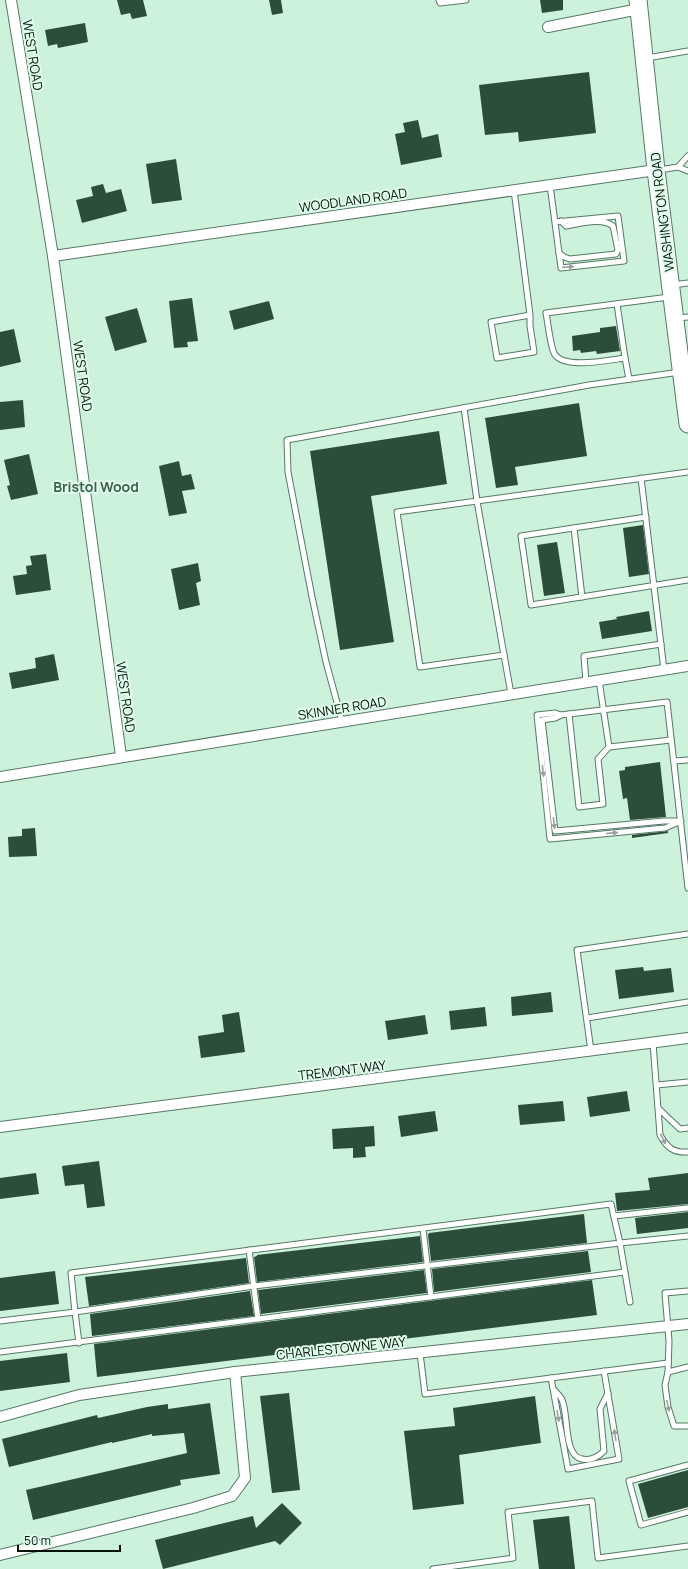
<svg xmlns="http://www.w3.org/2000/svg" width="688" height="1569" viewBox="0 0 688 1569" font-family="Manrope,sans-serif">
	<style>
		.building { fill: #2d4d3b }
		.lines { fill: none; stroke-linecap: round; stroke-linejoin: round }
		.service-casing { stroke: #577966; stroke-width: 7 }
		.minor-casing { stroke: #577966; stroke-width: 12 }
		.primary-casing { stroke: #577966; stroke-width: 19 }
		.service { stroke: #fff; stroke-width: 5 }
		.minor { stroke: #fff; stroke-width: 10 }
		.primary { stroke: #fff; stroke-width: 17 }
		.oneway { fill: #9ba09d }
		.labels { text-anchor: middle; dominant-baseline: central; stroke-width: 4; stroke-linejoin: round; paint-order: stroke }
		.street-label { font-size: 13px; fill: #05120a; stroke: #dffdeb }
		.neighbourhood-label { font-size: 14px; font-weight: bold; fill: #3e5f4c; stroke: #dffdeb }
	</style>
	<rect width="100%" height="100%" fill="#ccf2db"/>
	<g class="building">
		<polygon points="117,0 143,0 147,16 132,19 130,13 121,15"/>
		<polygon points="269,0 281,0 283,13 272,15"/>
		<polygon points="540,0 563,0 563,10 542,13"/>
		<polygon points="85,23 88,42 58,48 57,44 48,46 45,30"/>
		<polygon points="589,72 596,133 519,142 518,132 485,135 479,85"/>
		<polygon points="418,120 422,138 438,134 442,157 401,165 395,134 405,132 403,123"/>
		<polygon points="176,159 182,200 152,204 146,164"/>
		<polygon points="103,184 106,193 121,189 127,211 82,223 76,200 93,196 91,187"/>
		<polygon points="192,298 198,341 187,342 188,347 174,348 169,301"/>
		<polygon points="269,301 274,319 234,330 229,311"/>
		<polygon points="137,308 147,342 115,351 105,317"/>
		<polygon points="616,326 620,351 597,354 596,351 581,353 580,350 573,351 572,336 600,332 600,328"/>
		<polygon points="14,329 21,362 0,367 0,332"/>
		<polygon points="23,400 25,427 0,430 0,402"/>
		<polygon points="579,403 587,456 515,467 518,485 496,488 485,418"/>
		<polygon points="439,431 447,484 371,496 394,642 340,650 310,451"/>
		<polygon points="29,454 38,494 11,500 7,486 10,485 4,460"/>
		<polygon points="179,461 182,476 191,474 195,489 182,491 187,513 169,516 159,466"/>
		<polygon points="643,525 649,574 629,577 623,528"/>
		<polygon points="557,542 565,593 544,596 537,545"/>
		<polygon points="46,554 51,590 16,595 13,576 27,574 26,566 32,565 30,556"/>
		<polygon points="198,563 201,581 196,583 200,605 179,610 171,569"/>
		<polygon points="649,611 652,631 602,639 599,622 617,619 616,617"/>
		<polygon points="54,654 59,680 12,689 9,673 36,668 35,658"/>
		<polygon points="660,762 666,817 630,820 627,798 623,799 619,771 625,770 625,767"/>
		<polygon points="35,828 37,856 9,857 8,837 22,836 22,829"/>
		<polygon points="668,831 668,833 632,838 632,835"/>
		<polygon points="643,967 644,971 671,968 674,992 619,999 615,970"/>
		<polygon points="551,992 553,1012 512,1016 511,997"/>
		<polygon points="485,1007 487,1026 451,1030 449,1011"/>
		<polygon points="239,1012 245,1052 201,1058 198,1036 224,1032 222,1015"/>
		<polygon points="425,1015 428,1034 388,1040 385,1021"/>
		<polygon points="627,1091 630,1111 590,1117 587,1097"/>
		<polygon points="563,1101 565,1121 520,1125 518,1105"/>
		<polygon points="435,1111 438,1131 401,1137 398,1116"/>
		<polygon points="374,1126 375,1146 365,1147 366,1157 353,1158 353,1148 333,1149 332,1129"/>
		<polygon points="99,1161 105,1206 87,1208 84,1184 65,1186 62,1166"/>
		<polygon points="36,1173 39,1194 0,1199 0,1178"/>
		<polygon points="688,1173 688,1204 617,1211 615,1193 650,1190 648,1178"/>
		<polygon points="688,1212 688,1228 637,1234 635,1218"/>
		<polygon points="584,1214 587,1243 431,1261 428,1235 429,1233"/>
		<polygon points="420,1236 423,1262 257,1282 254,1257 257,1256 257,1255"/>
		<polygon points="588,1251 591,1272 434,1292 432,1269"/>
		<polygon points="246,1258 249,1283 89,1306 85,1277"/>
		<polygon points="424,1270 427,1293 261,1314 258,1290"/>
		<polygon points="55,1271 59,1304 0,1311 0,1278"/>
		<polygon points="592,1280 597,1315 97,1377 94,1344"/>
		<polygon points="250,1291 254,1316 92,1336 90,1314"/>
		<polygon points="67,1353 70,1382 0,1391 0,1361"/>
		<polygon points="289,1393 300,1490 272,1493 260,1396"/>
		<polygon points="535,1396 541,1443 459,1455 464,1504 413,1510 404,1431 455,1426 453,1408"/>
		<polygon points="210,1403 220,1474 180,1480 181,1485 33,1520 26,1490 187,1453 184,1433 152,1436 152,1434 112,1443 112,1442 9,1467 2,1439 97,1415 98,1418 147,1407 168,1404 168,1409"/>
		<polygon points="688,1470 688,1507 648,1518 638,1484"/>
		<polygon points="282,1503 302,1523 280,1545 275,1541 163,1569 155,1540 253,1516 256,1528"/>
		<polygon points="569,1516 575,1569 539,1569 533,1520"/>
	</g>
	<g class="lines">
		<defs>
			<g id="service">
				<polyline points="439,0 440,3 466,0"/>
				<polyline points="647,58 688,51"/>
				<polyline points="678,167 688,156"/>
				<polyline points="659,170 678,167 688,171"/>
				<polyline points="550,185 561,268 624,261 618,216 555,222"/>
				<polyline points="514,190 530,315 530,326 534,352 497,358 491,322 530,315"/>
				<path d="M559 253 564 257 570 259 616 254 618 250 613 226C601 217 580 224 566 226L561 221"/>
				<polyline points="673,285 688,283"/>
				<polyline points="617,304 625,358"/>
				<polyline points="678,318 688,317"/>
				<path d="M629 379 625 358C609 360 562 370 554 353 550 344 548 323 546 313L669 297"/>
				<polyline points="464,408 477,501 504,655"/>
				<polyline points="641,478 664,670"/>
				<polyline points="646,517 521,536 531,605 688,580"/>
				<polyline points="574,528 582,597"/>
				<polyline points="586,682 584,656 661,644"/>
				<polyline points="511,694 504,655 420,667 397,512 688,472"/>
				<polyline points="569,714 579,807 603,804 598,759 609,747 599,680"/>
				<polyline points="561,715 555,713 537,715 550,839 665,828 679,822"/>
				<polyline points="342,721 326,662 312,597 288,472 287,440 589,385 680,372"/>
				<polyline points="609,747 671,740"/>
				<polyline points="674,761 688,760"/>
				<polyline points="681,821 664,821 555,831 542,720 555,718 561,715 667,702 688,888"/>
				<polyline points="587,1018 688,1002"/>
				<path d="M653 1043 660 1135C667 1148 674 1153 688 1152"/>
				<polyline points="591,1051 577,950 688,934"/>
				<polyline points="657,1085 688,1082"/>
				<polyline points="659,1109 680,1129 688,1128"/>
				<polygon points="611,1204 620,1243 254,1286 75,1312 71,1273"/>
				<polyline points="614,1216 687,1208"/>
				<polyline points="423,1229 431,1297"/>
				<polyline points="249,1250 258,1319"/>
				<polyline points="688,1291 665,1293 669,1341 668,1372 665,1385 668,1407 674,1426 688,1426"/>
				<polyline points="630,1302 620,1243 688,1236"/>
				<polyline points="0,1321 75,1312 79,1343"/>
				<polyline points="0,1352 625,1272"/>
				<polyline points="420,1353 425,1394 668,1363"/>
				<polyline points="668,1372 688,1367"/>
				<polyline points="551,1378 568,1469 619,1459 604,1371"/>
				<path d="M554 1390C557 1393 561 1397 562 1400 569 1415 563 1456 582 1459 591 1461 598 1457 604 1451L600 1409 608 1393"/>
				<polyline points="688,1465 629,1481 641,1525 688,1512"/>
				<polyline points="433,1569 513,1558 508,1512 592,1501 598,1558 688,1546"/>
			</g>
			<g id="minor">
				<polyline points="11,0 53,256 121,756"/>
				<polyline points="548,27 639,9"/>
				<polyline points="53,256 656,170"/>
				<polyline points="0,777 688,666"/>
				<polyline points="0,1127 688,1038"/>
				<polyline points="0,1417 79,1395 235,1372 688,1324"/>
				<polyline points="0,1555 193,1508 232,1496 245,1478 235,1372"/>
			</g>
			<polyline id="primary" points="638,0 656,170 688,424"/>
		</defs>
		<use href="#service" class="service-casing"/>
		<use href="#minor" class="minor-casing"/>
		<use href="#primary" class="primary-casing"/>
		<use href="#service" class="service"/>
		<use href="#minor" class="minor"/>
		<use href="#primary" class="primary"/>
	</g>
	<defs><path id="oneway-solid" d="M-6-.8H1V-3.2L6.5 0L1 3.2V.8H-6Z"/></defs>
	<g class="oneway">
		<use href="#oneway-solid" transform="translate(568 267) rotate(-5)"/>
		<use href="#oneway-solid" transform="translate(543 771) rotate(84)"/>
		<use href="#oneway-solid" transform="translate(554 823) rotate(83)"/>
		<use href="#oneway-solid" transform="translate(612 833) rotate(-5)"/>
		<use href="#oneway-solid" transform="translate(663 1139) rotate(64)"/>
		<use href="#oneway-solid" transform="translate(668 1406) rotate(78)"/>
		<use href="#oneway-solid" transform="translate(558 1416) rotate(80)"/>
		<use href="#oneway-solid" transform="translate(615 1435) rotate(-99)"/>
	</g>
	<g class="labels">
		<g class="street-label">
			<text transform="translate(33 55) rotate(81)">WEST ROAD</text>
			<text transform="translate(353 200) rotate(-8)">WOODLAND ROAD</text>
			<text transform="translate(662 212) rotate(-97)">WASHINGTON ROAD</text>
			<text transform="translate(83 376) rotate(82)">WEST ROAD</text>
			<text transform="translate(126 697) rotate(82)">WEST ROAD</text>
			<text transform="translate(342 708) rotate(-9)">SKINNER ROAD</text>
			<text transform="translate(342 1070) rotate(-7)">TREMONT WAY</text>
			<text transform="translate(341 1348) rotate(-6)">CHARLESTOWNE WAY</text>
		</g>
		<g class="neighbourhood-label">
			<text x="96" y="486">Bristol Wood</text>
		</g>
	</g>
	<path d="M18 1545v6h102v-6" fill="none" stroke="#05120a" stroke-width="2"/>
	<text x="24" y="1545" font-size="12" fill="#05120a" stroke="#dffdeb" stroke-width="3" paint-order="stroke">50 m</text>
</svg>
